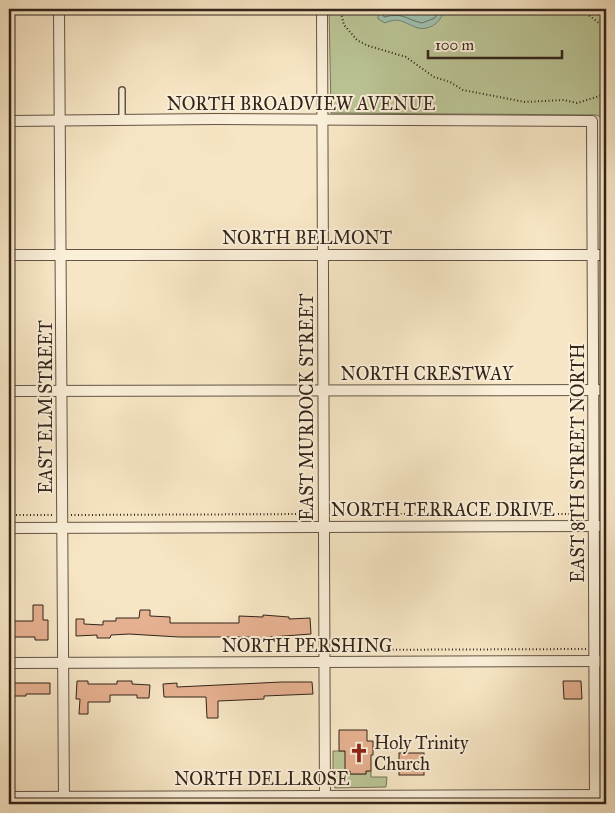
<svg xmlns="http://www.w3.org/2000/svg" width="615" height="813" viewBox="0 0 615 813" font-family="'IM FELL Great Primer',serif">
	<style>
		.green { fill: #bbc596; stroke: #767458 }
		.water { fill: #9ec0af; stroke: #738273 }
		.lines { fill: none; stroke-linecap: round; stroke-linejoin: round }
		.shore { stroke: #687264; stroke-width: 1 }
		.building { fill: #e6b191; stroke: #32241a }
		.lane-casing { stroke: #635445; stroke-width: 8 }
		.street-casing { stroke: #635445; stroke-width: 12 }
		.path { stroke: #32241a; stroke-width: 2; stroke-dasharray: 1 2.5; stroke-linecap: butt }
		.lane { stroke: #faefd9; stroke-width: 5 }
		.street { stroke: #faefd9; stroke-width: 10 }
		.labels { text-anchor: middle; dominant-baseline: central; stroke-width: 4; stroke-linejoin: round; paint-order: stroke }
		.street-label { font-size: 18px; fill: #32241a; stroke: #faefd9 }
		.poi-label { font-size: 18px; fill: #32241a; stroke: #faefd9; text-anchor: start }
	</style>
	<rect width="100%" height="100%" fill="#f7e6c5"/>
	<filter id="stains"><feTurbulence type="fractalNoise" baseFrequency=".004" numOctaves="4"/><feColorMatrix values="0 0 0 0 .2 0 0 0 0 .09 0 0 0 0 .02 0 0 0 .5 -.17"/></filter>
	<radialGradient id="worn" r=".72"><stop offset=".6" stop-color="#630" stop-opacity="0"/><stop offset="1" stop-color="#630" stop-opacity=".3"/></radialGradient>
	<g class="green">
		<polygon points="329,9 606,9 606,119 596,115 331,113"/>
		<rect x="601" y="130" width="5" height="56"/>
		<polygon points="333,751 345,751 351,774 366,774 366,771 371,771 371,777 387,777 386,787 335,788 333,785"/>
	</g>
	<path class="water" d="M378 9H444C443 20 431 31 418 28 405 24 400 16 385 23L378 19Z"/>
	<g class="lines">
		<path class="shore" d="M382 9 384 17C403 12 405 19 422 23L435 18 439 9"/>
	</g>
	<g class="building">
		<polygon points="33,605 43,605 43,620 48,620 48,640 35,640 35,637 9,637 9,621 33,621"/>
		<polygon points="140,610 150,610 150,616 170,617 170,623 239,623 239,616 263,617 263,615 289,617 289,619 310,618 311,634 270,637 270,640 256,640 256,637 179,637 129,634 111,635 110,638 97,638 97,635 76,636 76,619 84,619 84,624 103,625 103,621 116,621 116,618 139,618"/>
		<polygon points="77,681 88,681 88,684 117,684 117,681 132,681 132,684 150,685 149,698 137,698 137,695 110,695 110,702 88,702 88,714 79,714 80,699 76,699"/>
		<polygon points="563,681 581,681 582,699 564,699"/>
		<polygon points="282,682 312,682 313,694 264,696 264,699 218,701 218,718 207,718 206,697 164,697 163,684 177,683 177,687"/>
		<polygon points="11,683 50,683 50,694 26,694 26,696 11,696"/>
		<polygon points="339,730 367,730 367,741 373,741 373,755 371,755 371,771 366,771 366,774 350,774 350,771 345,771 345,751 339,751"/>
		<rect x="399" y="753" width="25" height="22"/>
	</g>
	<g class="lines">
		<defs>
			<polyline id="lane" points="122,90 122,121"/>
			<g id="street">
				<polyline points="59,9 64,804"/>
				<polyline points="322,9 325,804"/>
				<polyline points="9,121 216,119 592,121 595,804"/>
				<polyline points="9,255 606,255"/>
				<polyline points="9,391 606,390"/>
				<polyline points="9,528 606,526"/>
				<polyline points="9,663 606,661"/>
				<polyline points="9,797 606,795"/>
			</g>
		</defs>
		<use href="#lane" class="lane-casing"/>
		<use href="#street" class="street-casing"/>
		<g class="path">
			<polyline points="340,9 344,25 357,40 366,45 406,57 434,77 450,82 463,90 525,102 564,100 577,103 603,95 606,98"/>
			<polyline points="581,9 600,24 606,25"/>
			<polyline points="334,514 584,514"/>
			<polyline points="9,515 54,515"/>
			<polyline points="71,515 314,514"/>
			<polyline points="333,650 586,649"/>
			<polyline points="281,786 316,785"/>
		</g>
		<use href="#lane" class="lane"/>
		<use href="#street" class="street"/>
	</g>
	<defs>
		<symbol id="church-bare" viewBox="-9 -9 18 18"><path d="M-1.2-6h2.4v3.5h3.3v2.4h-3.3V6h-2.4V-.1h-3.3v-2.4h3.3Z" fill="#8f2418" stroke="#faefd9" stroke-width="2.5" paint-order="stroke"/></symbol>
	</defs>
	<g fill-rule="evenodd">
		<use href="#church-bare" x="345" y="739" width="28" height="28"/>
	</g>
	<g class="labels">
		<g class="street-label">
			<text x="301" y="104">NORTH BROADVIEW AVENUE</text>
			<text x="307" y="238">NORTH BELMONT</text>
			<text x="427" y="374">NORTH CRESTWAY</text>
			<text transform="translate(46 407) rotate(-90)">EAST ELM STREET</text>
			<text transform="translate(307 407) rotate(-90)">EAST MURDOCK STREET</text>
			<text transform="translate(578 463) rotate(-90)">EAST 8TH STREET NORTH</text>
			<text x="443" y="510">NORTH TERRACE DRIVE</text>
			<text x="307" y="646">NORTH PERSHING</text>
			<text x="262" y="779">NORTH DELLROSE</text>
		</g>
		<g class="poi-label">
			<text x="374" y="743">Holy Trinity<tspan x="374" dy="21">Church</tspan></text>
		</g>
	</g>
	<rect width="615" height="813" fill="none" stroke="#f7e6c5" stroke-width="30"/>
	<rect x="10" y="10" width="595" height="793" fill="none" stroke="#32241a" stroke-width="2.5"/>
	<rect x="15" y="15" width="585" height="783" fill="none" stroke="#32241a"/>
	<path d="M428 50v8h134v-8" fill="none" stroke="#32241a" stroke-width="2.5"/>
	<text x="435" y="50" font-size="15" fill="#32241a" stroke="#faefd9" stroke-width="4" paint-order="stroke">100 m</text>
	<rect width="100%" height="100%" filter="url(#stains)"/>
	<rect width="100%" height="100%" fill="url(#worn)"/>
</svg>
